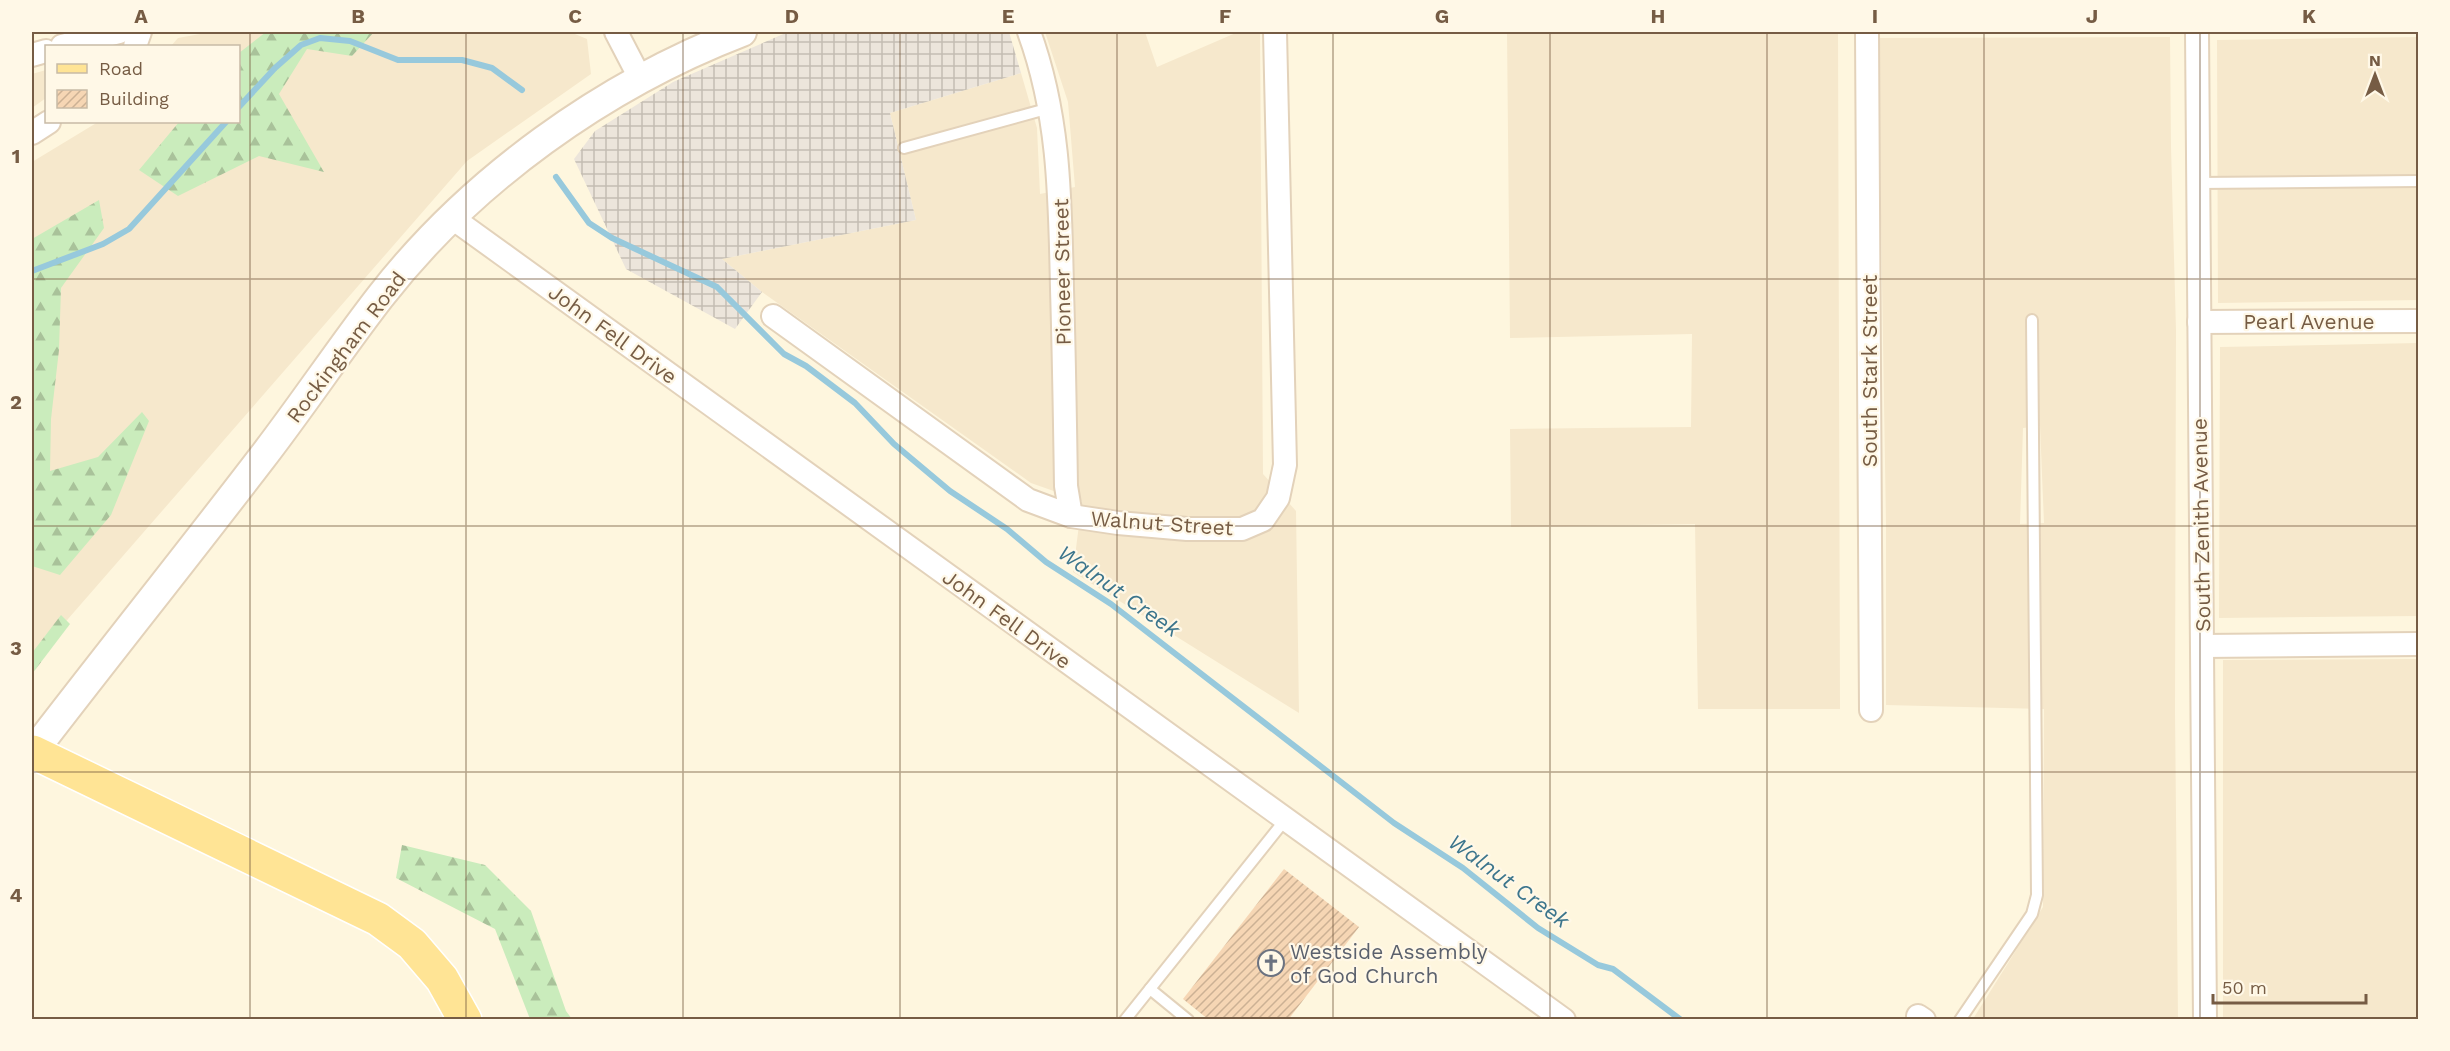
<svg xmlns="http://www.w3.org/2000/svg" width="2450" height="1051" viewBox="0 0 2450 1051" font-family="'Work Sans',sans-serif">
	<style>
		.residential { fill: #f6e8cc; fill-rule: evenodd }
		.industrial { fill: url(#industrial-grid) }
		.forest { fill: url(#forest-firs) }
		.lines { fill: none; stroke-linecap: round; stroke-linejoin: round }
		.stream { stroke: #97c9dc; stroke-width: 6 }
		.building { fill: url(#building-hatch) }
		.service-casing { stroke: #e3d2ba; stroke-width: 14 }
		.minor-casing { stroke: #e3d2ba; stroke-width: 26 }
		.tertiary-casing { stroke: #e3d2ba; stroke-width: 32 }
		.primary-casing { stroke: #fff; stroke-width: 36 }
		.service { stroke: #fff; stroke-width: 10 }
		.minor { stroke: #fff; stroke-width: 22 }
		.tertiary { stroke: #fff; stroke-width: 28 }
		.primary { stroke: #ffe495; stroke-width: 33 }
		.grid { fill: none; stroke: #765c44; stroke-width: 1.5; stroke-opacity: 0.55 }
		.labels { text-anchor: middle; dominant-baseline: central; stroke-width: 4.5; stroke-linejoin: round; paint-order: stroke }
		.street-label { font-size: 21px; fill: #765c44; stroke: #fff8e7 }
		.worship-label { font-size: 21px; fill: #5b616d; stroke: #fff8e7; text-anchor: start }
		.water-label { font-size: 22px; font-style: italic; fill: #3c758c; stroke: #fff8e7 }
		.neatline { fill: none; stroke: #765c44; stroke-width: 2 }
		.grid-label { font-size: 20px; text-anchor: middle; font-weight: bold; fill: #765c44 }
	</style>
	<defs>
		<pattern id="industrial-grid" width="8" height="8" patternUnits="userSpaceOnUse" patternTransform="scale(1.5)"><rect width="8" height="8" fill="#ece5db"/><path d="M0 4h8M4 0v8" fill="none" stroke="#c4bdb3"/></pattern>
		<pattern id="forest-firs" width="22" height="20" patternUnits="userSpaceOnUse" patternTransform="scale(1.5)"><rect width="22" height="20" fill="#caecbc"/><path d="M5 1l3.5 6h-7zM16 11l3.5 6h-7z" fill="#a9c29a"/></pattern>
		<pattern id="building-hatch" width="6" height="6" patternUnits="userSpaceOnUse" patternTransform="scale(1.5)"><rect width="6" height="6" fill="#f6d6b4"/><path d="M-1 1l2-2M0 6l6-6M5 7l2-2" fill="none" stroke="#ccb194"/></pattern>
	</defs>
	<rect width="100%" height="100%" fill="#fef6de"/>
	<g class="residential">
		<polygon points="211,32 570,32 587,39 591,74 467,161 68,619 32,664 32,162 98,122 238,122 238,46 171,46 178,38"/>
		<polygon points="1045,32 1145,32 1157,67 1238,32 1260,32 1263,474 1296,511 1299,713 1073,572 1082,501 1031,483 762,292 722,259 916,220 890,113 1021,73 1037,128 1040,194 1075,187 1068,102"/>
		<polygon points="1507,32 1838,32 1840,709 1698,709 1695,524 1511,527 1510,429 1691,427 1692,334 1510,338"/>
		<path d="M2170 37 2171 147 2176 331 2175 711 2178 1019H1973L2043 907 2044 709 1886 705V523L1878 38ZM2040 426 2044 523 2020 524 2023 428Z"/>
		<polygon points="2418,37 2418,300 2218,303 2217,40"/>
		<polygon points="46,70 46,98 32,108 32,74"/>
		<polygon points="2418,343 2418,616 2219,618 2220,347"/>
		<polygon points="2418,659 2418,1019 2223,1019 2223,660"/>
	</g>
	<polygon class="industrial" points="788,32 1009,32 1021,73 890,113 916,220 722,259 762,292 735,329 626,269 574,159 595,131 673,82"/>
	<g class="forest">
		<polygon points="266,32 374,32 352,56 307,49 279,94 324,172 259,156 178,196 139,170 179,122 238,122 239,53"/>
		<polygon points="99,200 104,228 61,288 59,350 51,419 50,471 98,457 142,412 149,421 111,515 60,575 32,566 32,239"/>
		<polygon points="61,615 70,624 32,674 32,653"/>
		<polygon points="402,845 485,865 531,911 566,1011 572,1019 530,1019 495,929 396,878"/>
	</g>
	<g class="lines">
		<g class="stream">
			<polyline points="238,108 275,68 301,45 320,38 350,41 398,60 462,60 492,68 522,90"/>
			<polyline points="556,177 589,223 612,238 717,287 784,354 806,366 855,403 894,444 950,491 1007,529 1046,562 1111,604 1394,823 1463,868 1538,928 1598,965 1613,969 1681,1020"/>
			<polyline points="32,271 103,244 129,229 226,122"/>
		</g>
	</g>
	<polygon class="building" points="1284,869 1359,927 1288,1020 1209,1020 1183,999"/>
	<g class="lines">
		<defs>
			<g id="service">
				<polyline points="904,148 1050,108"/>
				<polyline points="2198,183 2418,181"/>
				<polyline points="1150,989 1188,1020"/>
				<polyline points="1125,1020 1285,820"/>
				<polyline points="1960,1020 2032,914 2037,895 2032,320"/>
			</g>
			<g id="minor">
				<polyline points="616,32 641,80"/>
				<path d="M1029 32C1060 117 1060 200 1062 289 1064 355 1065 421 1066 486L1071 516"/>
				<polyline points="1867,32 1871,710"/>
				<polyline points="2197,32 2205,1020"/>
				<polyline points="62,46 119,32"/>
				<polyline points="135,46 140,32"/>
				<polyline points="32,55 46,51"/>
				<polyline points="32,133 49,122"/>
				<polyline points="451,217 1564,1020"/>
				<polyline points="773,316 1028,500 1071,516 1118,523 1187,529 1242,529 1263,520 1278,498 1285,465 1275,32"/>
				<polyline points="2199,322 2418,321"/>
				<polyline points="2202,646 2418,644"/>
				<polyline points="1918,1016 1924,1020"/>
			</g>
			<path id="tertiary" d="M33 752C109 653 186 557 261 459 302 406 339 350 380 297 471 180 604 85 742 32"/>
			<polyline id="primary" points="32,754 33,752 378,919 412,944 442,979 465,1020"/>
		</defs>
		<use href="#service" class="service-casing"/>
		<use href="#minor" class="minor-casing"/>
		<use href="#tertiary" class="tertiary-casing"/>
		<use href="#primary" class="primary-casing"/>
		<use href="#service" class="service"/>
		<use href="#minor" class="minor"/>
		<use href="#tertiary" class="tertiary"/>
		<use href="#primary" class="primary"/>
	</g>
	<path class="grid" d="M250 32V1020M466 32V1020M683 32V1020M900 32V1020M1117 32V1020M1333 32V1020M1550 32V1020M1767 32V1020M1984 32V1020M2200 32V1020M32 279H2418M32 526H2418M32 772H2418"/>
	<defs>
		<symbol id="church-ring" viewBox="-11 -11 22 22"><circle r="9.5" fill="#fff8e7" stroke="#6b7280" stroke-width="1.5"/><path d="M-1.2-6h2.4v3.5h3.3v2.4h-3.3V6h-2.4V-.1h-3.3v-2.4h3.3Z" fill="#6b7280"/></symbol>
	</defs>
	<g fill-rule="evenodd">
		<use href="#church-ring" x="1256" y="948" width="30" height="30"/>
	</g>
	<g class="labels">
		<g class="street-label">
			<text transform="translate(1062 272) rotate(-91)">Pioneer Street</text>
			<text x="2309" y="321">Pearl Avenue</text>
			<text transform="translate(613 334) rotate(36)">John Fell Drive</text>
			<text transform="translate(346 347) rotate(-53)">Rockingham Road</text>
			<text transform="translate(1869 371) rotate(-90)">South Stark Street</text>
			<text transform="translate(1162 523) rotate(4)">Walnut Street</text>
			<text transform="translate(2201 525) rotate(-91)">South Zenith Avenue</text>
			<text transform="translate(1007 619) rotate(36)">John Fell Drive</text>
		</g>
		<g class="worship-label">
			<text x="1290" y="951">Westside Assembly<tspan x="1290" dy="24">of God Church</tspan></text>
		</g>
		<g class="water-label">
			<text transform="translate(1119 591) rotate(35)">Walnut Creek</text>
			<text transform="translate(1509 881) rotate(36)">Walnut Creek</text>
		</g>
	</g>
	<rect width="2450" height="1051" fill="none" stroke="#fff8e7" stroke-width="66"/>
	<rect x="45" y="45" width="195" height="78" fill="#fff8e7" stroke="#c8baa6" stroke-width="1.5"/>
	<rect x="57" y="64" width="30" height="9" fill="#ffe495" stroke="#c8baa6" stroke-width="1.5"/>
	<text x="99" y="75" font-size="18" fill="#765c44">Road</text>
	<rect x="57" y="90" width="30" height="18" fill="url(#building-hatch)" stroke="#c8baa6" stroke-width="1.5"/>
	<text x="99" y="105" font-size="18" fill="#765c44">Building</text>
	<g transform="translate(2375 75)" stroke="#fff8e7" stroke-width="4.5" paint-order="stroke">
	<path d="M0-4.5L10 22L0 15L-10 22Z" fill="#765c44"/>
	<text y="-9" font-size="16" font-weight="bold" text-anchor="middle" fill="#765c44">N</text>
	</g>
	<path d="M2213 994v9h153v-9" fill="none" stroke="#765c44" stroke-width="3"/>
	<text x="2222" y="994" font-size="18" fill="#765c44" stroke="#fff8e7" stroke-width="4.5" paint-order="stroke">50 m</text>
	<rect x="33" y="33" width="2384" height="985" class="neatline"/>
	<g class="grid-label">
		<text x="141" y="23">A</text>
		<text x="358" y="23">B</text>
		<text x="575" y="23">C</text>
		<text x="792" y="23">D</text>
		<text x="1008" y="23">E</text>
		<text x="1225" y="23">F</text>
		<text x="1442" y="23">G</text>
		<text x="1658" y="23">H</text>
		<text x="1875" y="23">I</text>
		<text x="2092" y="23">J</text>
		<text x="2309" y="23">K</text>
		<text x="16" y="163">1</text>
		<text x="16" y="409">2</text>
		<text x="16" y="655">3</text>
		<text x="16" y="902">4</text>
	</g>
</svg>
